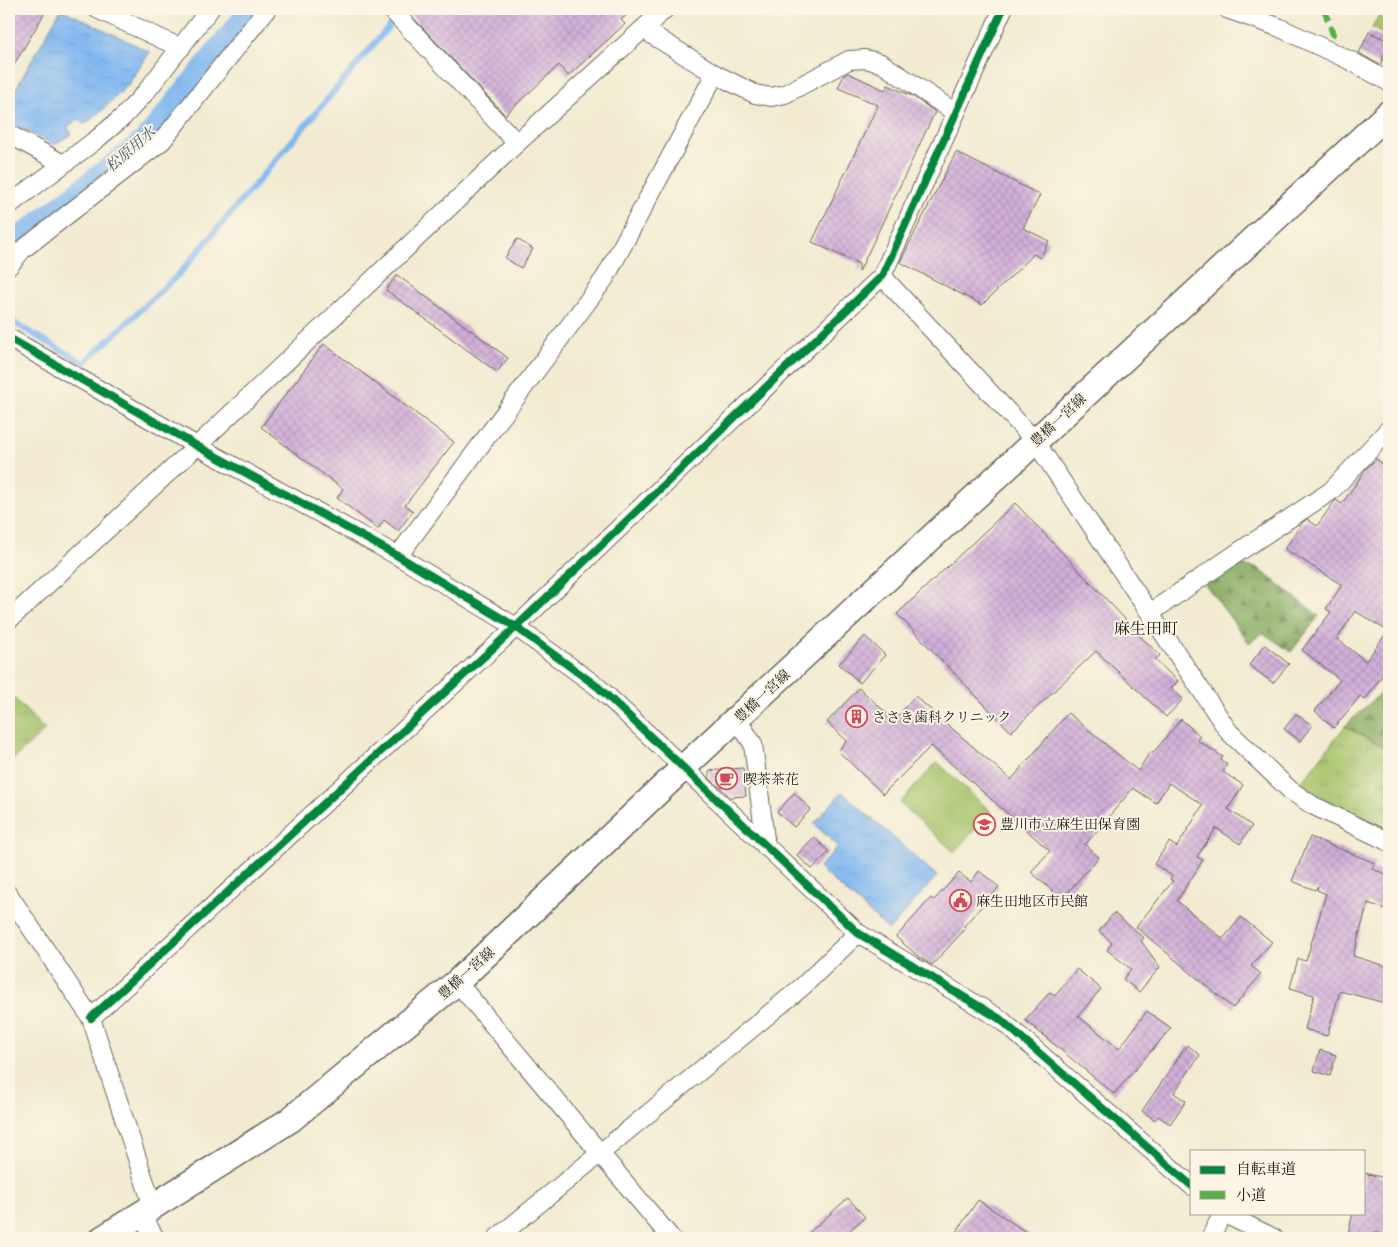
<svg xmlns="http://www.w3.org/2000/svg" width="1398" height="1247" viewBox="0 0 1398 1247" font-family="'Libre Caslon Text','Noto Serif JP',serif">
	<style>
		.grass { fill: url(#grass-tufts); stroke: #617043 }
		.forest { fill: url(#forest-firs); stroke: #50623d }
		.pitch { fill: #a6c36a; stroke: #617043 }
		.water { fill: url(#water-ripples); stroke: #4e6a86 }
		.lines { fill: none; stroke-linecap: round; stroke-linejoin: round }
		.stream { stroke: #81b7f0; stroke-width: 6 }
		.canal { stroke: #81b7f0; stroke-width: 22 }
		.building { fill: url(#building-cross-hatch); fill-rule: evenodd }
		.minor-casing { stroke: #67645b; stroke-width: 20 }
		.secondary-casing { stroke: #67645b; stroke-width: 28 }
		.minor { stroke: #fff; stroke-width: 18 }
		.secondary { stroke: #fff; stroke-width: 25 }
		.quiet { stroke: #55b145; stroke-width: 6; stroke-dasharray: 12 6; stroke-linecap: butt }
		.cycleway-casing { stroke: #fcf5e5; stroke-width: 11 }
		.cycleway { stroke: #00873e; stroke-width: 8 }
		.labels { text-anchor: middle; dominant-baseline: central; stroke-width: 4; stroke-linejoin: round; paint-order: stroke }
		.street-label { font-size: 14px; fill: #1c1c1c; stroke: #fcf5e5 }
		.poi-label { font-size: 14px; fill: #1c1c1c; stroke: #fcf5e5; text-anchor: start }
		.water-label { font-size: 15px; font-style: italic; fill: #445a71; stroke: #fcf5e5 }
		.quarter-label { font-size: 16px; fill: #1c1c1c; stroke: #fcf5e5 }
	</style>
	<defs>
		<pattern id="grass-tufts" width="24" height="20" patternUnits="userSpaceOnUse" patternTransform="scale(1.25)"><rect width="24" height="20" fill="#a6c36a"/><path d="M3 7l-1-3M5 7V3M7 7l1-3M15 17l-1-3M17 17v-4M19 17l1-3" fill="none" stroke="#8ea75b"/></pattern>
		<pattern id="forest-firs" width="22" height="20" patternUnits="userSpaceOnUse" patternTransform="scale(1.25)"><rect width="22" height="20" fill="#84a95e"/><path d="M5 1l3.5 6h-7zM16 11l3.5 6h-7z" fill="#6b894d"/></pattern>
		<pattern id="water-ripples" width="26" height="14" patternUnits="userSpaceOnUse" patternTransform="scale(1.25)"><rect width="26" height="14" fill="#81b7f0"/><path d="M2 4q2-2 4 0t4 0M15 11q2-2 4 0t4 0" fill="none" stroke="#6f9dcd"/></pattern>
		<pattern id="building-cross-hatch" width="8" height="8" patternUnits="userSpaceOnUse" patternTransform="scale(1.25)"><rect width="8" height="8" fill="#d1afd9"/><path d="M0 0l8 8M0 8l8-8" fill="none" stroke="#b396ba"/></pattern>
	</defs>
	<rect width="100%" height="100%" fill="#fcf5e5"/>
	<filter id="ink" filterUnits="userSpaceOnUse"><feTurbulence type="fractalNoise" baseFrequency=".02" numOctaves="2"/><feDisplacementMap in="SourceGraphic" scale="10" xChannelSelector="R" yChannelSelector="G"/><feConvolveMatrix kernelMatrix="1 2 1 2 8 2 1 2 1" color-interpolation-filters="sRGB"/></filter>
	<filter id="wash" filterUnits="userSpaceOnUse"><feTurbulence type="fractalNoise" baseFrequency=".0096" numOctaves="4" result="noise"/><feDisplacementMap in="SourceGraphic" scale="20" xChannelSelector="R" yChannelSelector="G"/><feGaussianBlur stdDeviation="1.12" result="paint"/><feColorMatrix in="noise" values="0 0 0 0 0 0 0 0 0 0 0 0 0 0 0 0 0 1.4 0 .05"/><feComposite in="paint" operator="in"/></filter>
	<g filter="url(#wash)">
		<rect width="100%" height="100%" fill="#f2ebd1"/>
		<g class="grass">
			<polygon points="1382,9 1389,9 1389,37 1372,28"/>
			<polygon points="9,693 45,730 9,763"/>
			<polygon points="1345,726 1389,750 1389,831 1318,797 1300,784"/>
		</g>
		<g class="forest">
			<polygon points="1233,564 1258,568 1319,616 1291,652 1263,633 1249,643 1205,584"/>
			<polygon points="1389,685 1389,749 1345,726"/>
		</g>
		<polygon class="pitch" points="937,762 991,812 954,852 900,803"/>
		<g class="water">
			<polygon points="61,9 150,52 128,85 106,107 84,125 78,119 67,127 72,134 54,145 9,122 9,101"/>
			<polygon points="842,792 937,876 889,930 819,868 838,846 814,824"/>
		</g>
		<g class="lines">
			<polyline class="stream" points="9,320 84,363 180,273 392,23"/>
			<polyline class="canal" points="9,246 147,138 251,9"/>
		</g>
		<g id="blocks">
			<g class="building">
				<polygon points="9,9 47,9 9,73"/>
				<polygon points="405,9 633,9 621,20 625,24 568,76 559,65 505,115"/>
				<polygon points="1369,32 1389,41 1389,46 1380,65 1359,53"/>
				<polygon points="848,73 885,90 888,85 914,97 935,112 859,272 859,264 812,242 878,105 838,88 844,75"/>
				<polygon points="956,152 1040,195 1023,228 1049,241 1040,258 1034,254 982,305 900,262"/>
				<polygon points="517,239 533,249 521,268 505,258"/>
				<polygon points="397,275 508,358 497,372 386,290"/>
				<polygon points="324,344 454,442 405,505 413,511 398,531 384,520 378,529 337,498 343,489 261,427"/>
				<path d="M1376 459 1389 468V666L1365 700 1360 696 1334 728 1315 711 1340 680 1302 650 1331 612 1326 609 1342 585 1285 549 1302 523 1307 519 1317 526 1334 502 1336 500 1342 504 1366 469ZM1355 611 1388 631 1366 661 1337 639Z"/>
				<polygon points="1015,503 1127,621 1126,623 1160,655 1155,660 1178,681 1171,688 1183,699 1166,717 1096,651 1011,732 897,614"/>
				<polygon points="865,636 885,655 860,683 839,664"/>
				<polygon points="1265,645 1289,664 1273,683 1249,665"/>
				<polygon points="859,688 894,720 915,696 1011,780 1068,713 1138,771 1150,752 1153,753 1181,719 1200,736 1197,740 1223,757 1221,760 1227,764 1223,772 1243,785 1228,809 1252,826 1240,844 1216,828 1197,857 1203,860 1177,901 1223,939 1241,917 1272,942 1251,966 1261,974 1233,1008 1136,927 1173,881 1170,879 1172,876 1154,864 1169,842 1177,847 1203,805 1169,783 1156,803 1133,788 1085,845 1099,857 1062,899 1031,872 1050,851 931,746 883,794 838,751 847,741 827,722"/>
				<polygon points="1296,714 1312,725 1300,741 1284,729"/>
				<polygon points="743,768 746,796 730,797 722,789 721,787 719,787 709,778 709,771"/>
				<polygon points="794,793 811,809 794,827 777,812"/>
				<polygon points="814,837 829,852 812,869 797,855"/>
				<polygon points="1310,837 1375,863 1372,869 1389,875 1389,910 1368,903 1353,956 1389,967 1389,1004 1340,991 1327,1036 1305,1029 1314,995 1290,988 1298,959 1306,961 1326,894 1317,890 1318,886 1315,890 1292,881"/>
				<polygon points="979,871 999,887 964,926 966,928 932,965 919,957 896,937 931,898 934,900 959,873 971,882"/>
				<polygon points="1114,913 1144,938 1141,941 1160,967 1139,992 1123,979 1131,969 1107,950 1112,943 1099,931"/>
				<polygon points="1077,969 1101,989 1078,1016 1119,1049 1147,1011 1171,1028 1114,1094 1025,1020 1050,992 1055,996"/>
				<polygon points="1187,1045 1200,1055 1174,1093 1186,1101 1170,1124 1158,1116 1155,1120 1142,1111"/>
				<polygon points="1320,1050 1336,1055 1330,1076 1314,1071"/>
				<polygon points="1364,1173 1389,1179 1389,1236 1374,1232 1372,1238 1347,1238 1353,1213 1364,1213"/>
				<polygon points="848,1198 865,1217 841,1238 803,1238"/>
				<polygon points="978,1200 1035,1238 952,1238"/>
			</g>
		</g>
	</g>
	<g filter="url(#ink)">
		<use href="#blocks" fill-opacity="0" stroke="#67645b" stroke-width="1"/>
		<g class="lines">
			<defs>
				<g id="minor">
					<polyline points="97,9 181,48"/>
					<polyline points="391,9 517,143"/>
					<polyline points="1227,9 1278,27 1351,61 1389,82"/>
					<polyline points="643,29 715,74 755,94 771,97 785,94 849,60 865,59 881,63 956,113"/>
					<polyline points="9,134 63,164"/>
					<polyline points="9,205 97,139 123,117 146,92 210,9"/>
					<polyline points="9,266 22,250 162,141 267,9"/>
					<polyline points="882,276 1035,441 1229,732 1290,790 1312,805 1389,842"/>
					<polyline points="9,338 197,446 398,556 516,627 598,687 858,933 1000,1019 1192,1186"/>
					<polyline points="398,556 605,278 715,74"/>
					<polyline points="1150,613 1237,553 1331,491 1389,429"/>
					<polyline points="9,620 197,446 517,143 665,9"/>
					<polyline points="737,719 753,744 766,847"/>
					<polyline points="9,895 91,1018 153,1207"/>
					<polyline points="457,982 671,1238"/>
					<polyline points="91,1018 516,627 882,276 1003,9"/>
					<polyline points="1223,1213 1274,1238"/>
					<polyline points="142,1215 155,1238"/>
					<polyline points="497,1238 802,987 858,933"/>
					<polyline points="1210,1238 1223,1213"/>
				</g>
				<polyline id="secondary" points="103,1238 290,1120 457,982 683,768 1389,113"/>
			</defs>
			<use href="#minor" class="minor-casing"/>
			<use href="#secondary" class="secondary-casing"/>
			<use href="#minor" class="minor"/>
			<use href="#secondary" class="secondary"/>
			<polyline class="quiet" points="1324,9 1333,34 1328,41"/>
			<defs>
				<g id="cycleway">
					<polyline points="9,338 197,446 398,556 516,627 598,687 858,933 1000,1019 1192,1186"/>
					<polyline points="91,1018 516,627 882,276 1003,9"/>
				</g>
			</defs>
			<use href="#cycleway" class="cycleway-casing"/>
			<use href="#cycleway" class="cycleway"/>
		</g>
	</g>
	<defs>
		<symbol id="building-ring" viewBox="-11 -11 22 22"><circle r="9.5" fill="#fcf5e5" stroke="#d1495b" stroke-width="1.5"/><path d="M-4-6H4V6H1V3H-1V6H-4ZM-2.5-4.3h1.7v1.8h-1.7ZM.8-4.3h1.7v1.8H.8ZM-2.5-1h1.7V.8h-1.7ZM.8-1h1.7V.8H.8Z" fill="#d1495b"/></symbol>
		<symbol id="cafe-ring" viewBox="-11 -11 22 22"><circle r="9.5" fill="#fcf5e5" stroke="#d1495b" stroke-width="1.5"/><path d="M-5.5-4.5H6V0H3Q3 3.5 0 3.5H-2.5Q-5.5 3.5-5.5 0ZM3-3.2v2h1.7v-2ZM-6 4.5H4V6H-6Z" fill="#d1495b"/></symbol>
		<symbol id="school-ring" viewBox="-11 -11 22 22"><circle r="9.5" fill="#fcf5e5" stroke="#d1495b" stroke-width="1.5"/><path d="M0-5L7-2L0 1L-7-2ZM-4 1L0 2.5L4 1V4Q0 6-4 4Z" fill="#d1495b"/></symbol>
		<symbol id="civic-ring" viewBox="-11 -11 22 22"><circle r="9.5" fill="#fcf5e5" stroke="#d1495b" stroke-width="1.5"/><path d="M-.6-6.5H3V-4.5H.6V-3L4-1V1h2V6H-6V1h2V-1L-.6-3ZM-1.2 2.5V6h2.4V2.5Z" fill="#d1495b"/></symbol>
	</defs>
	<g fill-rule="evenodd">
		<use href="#building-ring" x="844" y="704" width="25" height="25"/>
		<use href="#cafe-ring" x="714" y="766" width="25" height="25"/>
		<use href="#school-ring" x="972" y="812" width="25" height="25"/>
		<use href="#civic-ring" x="948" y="888" width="25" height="25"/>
	</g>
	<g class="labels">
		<g class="street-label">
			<text transform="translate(1058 420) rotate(-43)">豊橋一宮線</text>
			<text transform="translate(762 696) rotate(-43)">豊橋一宮線</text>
			<text transform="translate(466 973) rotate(-42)">豊橋一宮線</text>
		</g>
		<g class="poi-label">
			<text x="872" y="717">ささき歯科クリニック</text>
			<text x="743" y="779">喫茶茶花</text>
			<text x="1000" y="824">豊川市立麻生田保育園</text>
			<text x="976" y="901">麻生田地区市民館</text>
		</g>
		<g class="water-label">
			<text transform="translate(130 149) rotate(-41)">松原用水</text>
		</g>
		<g class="quarter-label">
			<text x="1146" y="628">麻生田町</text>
		</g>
	</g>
	<rect width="1398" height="1247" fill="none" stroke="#fcf5e5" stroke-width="30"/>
	<rect x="1190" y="1150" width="175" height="65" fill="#fcf5e5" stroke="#a29e95"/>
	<rect x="1200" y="1166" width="25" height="8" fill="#00873e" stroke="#a29e95"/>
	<text x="1236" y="1174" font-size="15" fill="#1c1c1c">自転車道</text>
	<rect x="1200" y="1191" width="25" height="8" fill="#55b145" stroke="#a29e95"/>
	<text x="1236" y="1200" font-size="15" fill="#1c1c1c">小道</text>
</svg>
